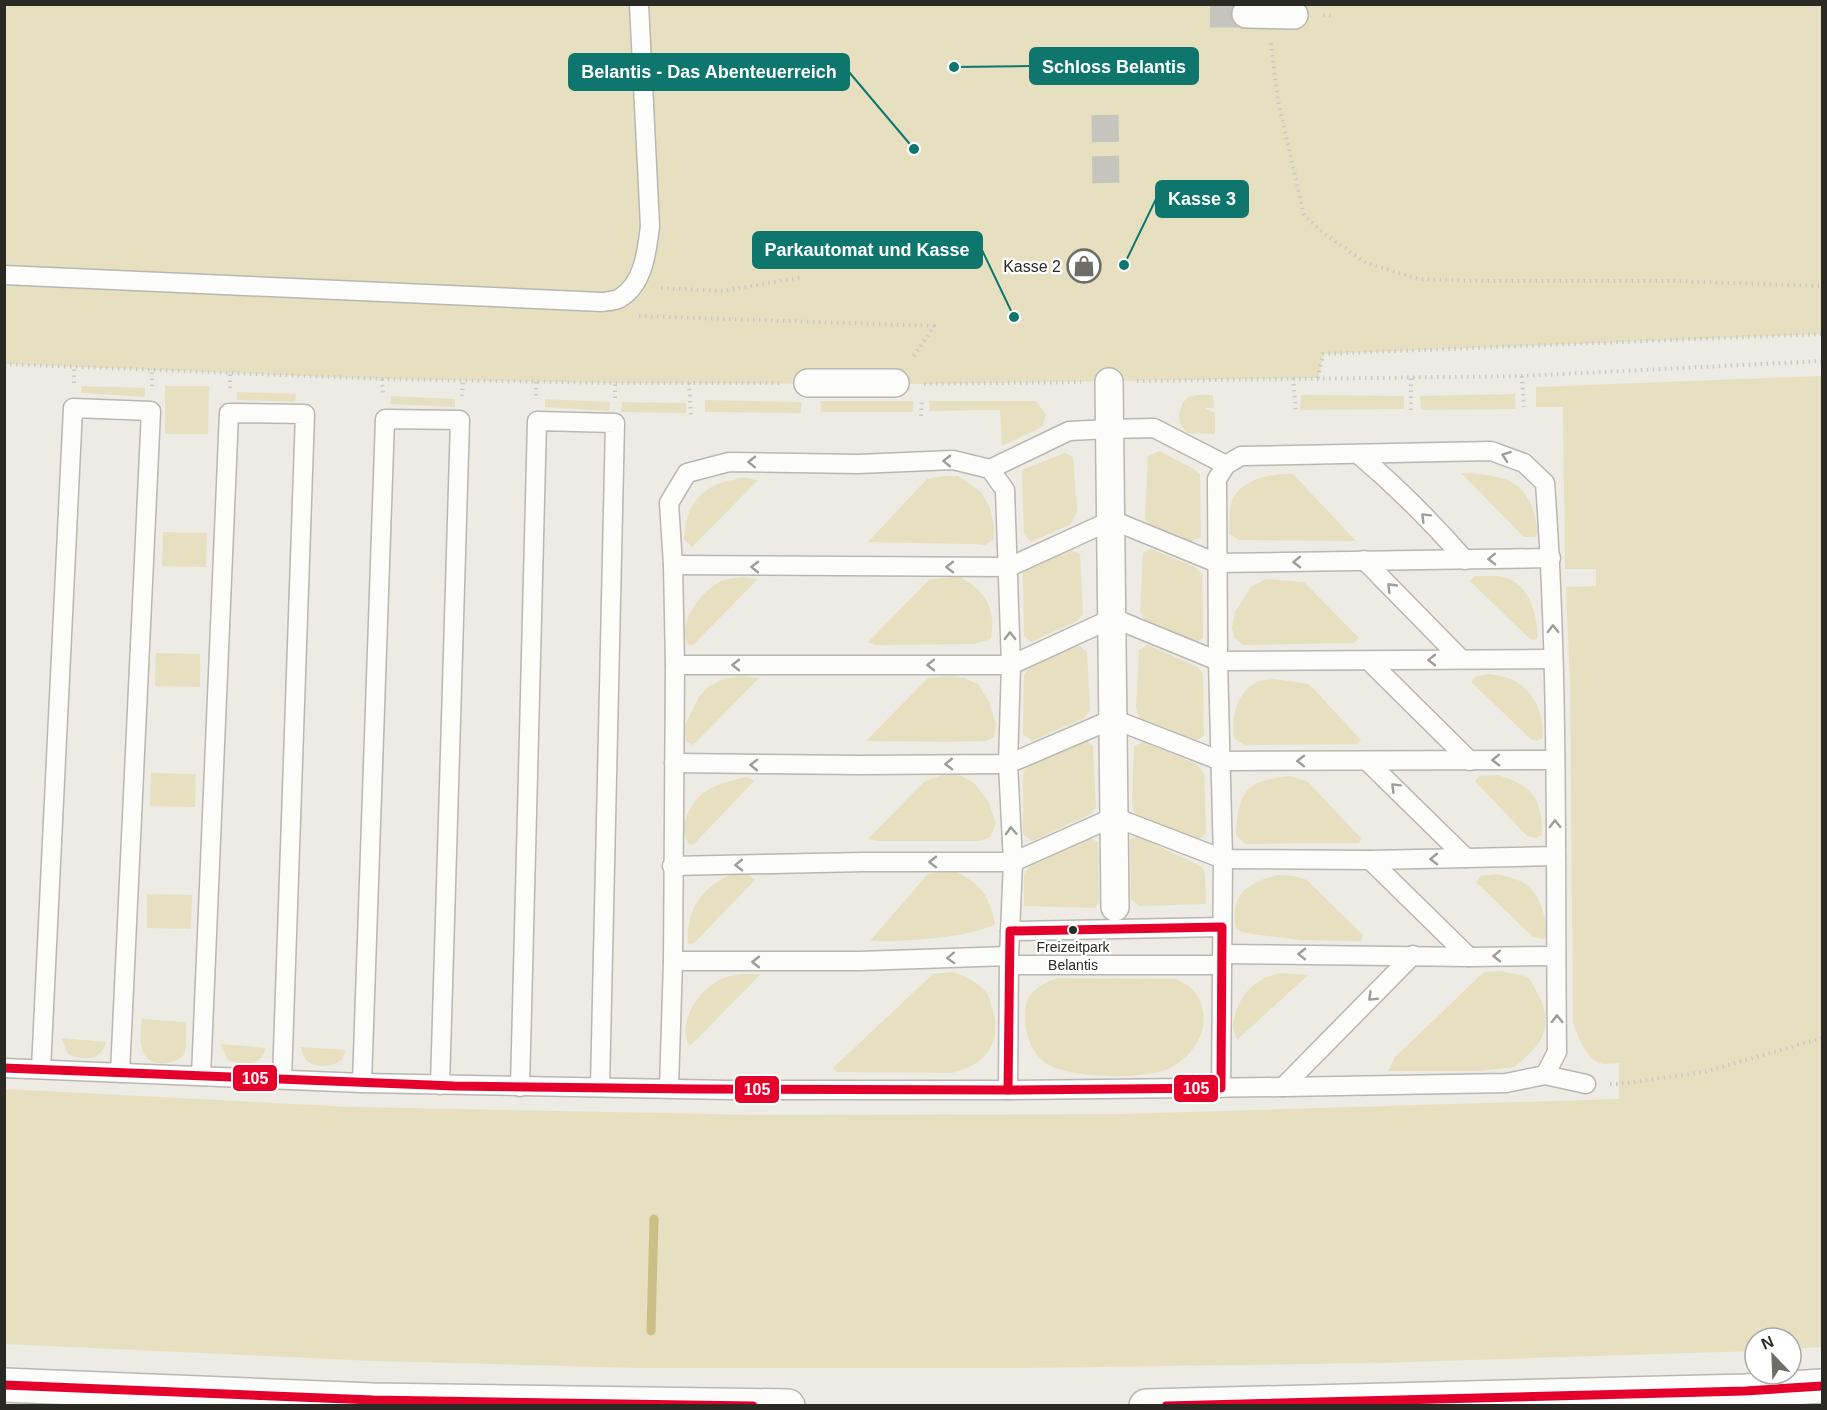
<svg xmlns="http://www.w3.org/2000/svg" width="1827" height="1410" viewBox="0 0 1827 1410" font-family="Arial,sans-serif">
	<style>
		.green { fill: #e6e0c1 }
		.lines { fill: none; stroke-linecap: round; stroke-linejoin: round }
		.stream { stroke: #cbbf87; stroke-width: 9 }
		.pedestrian-tunnel { stroke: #c6c4bd; stroke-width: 27; stroke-dasharray: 27 14; stroke-linecap: butt }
		.service-casing { stroke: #b9b7b1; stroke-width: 21 }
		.pedestrian-casing { stroke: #b9b7b1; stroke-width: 30 }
		.motorway-casing { stroke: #b9b7b1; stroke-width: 36 }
		.path { stroke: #c9c9c7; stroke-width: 4; stroke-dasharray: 1.5 4.5; stroke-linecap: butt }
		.service { stroke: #fcfcfb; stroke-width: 18 }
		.pedestrian { stroke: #fcfcfb; stroke-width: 27 }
		.motorway { stroke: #fcfcfb; stroke-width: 33 }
		.bus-1-casing { stroke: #fff; stroke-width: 14 }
		.bus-1 { stroke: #e4002b; stroke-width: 9 }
		.oneway { stroke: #9e9d9a }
		.bus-dot { fill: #2a2924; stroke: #fff; stroke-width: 2 }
		.labels { text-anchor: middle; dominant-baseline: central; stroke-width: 4.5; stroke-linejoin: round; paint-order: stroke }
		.bus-label { font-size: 14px; fill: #2a2924; stroke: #fff }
		.poi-label { font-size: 16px; fill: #2a2924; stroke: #fff; text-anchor: end }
		.leader { fill: none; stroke: #0f766e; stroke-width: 2 }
		.callout-dot { fill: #0f766e; stroke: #fff; stroke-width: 2 }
		.callout { fill: #0f766e; stroke: #0f766e; stroke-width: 2 }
		.callout-label { font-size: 18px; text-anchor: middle; font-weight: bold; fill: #fff }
		.line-badge { stroke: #fff; stroke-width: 2 }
		.badge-label { font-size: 16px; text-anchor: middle; font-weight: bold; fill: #fff }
	</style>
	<rect width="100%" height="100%" fill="#edebe3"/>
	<g class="green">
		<polygon points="5,5 1822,5 1822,334 1324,354 1318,378 923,384 615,383 382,379 5,364"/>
		<path d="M1822 376V1347L1791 1349V1338H1755V1351L1378 1363 1022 1368H640L374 1361 5 1344V1089L353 1107 766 1115 1124 1114 1619 1099V1063C1615 1063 1609 1064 1604 1064 1586 1061 1578 1036 1573 1022L1570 684 1566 587 1596 586V569H1565L1563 407H1536V387Z"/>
		<polygon points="81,386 145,388 145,397 81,393"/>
		<polygon points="165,386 209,386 208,434 165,434"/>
		<polygon points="237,392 296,394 295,402 237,400"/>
		<polygon points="1515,394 1516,409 1421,410 1420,396"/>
		<polygon points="1198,395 1213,395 1214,408 1205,408 1215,413 1215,434 1187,433 1180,424 1179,414 1182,404 1188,397"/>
		<polygon points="1301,395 1404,396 1404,409 1300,410"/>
		<polygon points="391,396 455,399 455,407 390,404"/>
		<polygon points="545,399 610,402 609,411 545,407"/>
		<polygon points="705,400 801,402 801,413 705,412"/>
		<polygon points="820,401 913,401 913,412 821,412"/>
		<polygon points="1036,401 1046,415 1042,427 1002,446 1000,410 930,411 929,401"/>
		<polygon points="622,402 686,403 686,413 621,412"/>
		<polygon points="1159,451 1192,468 1200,474 1201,537 1190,542 1152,526 1145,520 1148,456"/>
		<polygon points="1065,453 1073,457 1077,512 1071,524 1031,542 1024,534 1022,470"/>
		<path d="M1461 473C1509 475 1531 481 1538 533L1535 537H1524Z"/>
		<path d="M1280 474H1293L1356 541 1239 540 1229 534C1230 526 1229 518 1230 510 1233 484 1258 477 1280 474Z"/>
		<polygon points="943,476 958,476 981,492 990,508 994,527 994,539 985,545 971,544 868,542 927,479"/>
		<path d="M745 478 758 480 692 547 684 539C686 499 706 482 745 478Z"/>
		<polygon points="163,532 207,533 206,567 162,566"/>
		<polygon points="1069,549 1080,554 1083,614 1077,621 1031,642 1024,636 1023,571"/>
		<polygon points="1151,549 1195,567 1202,574 1203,638 1195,643 1145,621 1140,611 1143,553"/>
		<path d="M958 576C985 590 996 608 991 639L974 644 875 645 868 642 929 580Z"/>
		<path d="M1474 576C1483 577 1494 575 1503 577 1530 584 1536 612 1538 636L1535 640 1530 639 1470 581Z"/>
		<path d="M742 577 758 579 692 646 686 643C686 639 684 633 685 629 687 610 709 583 728 579 732 578 738 578 742 577Z"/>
		<polygon points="1266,579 1304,582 1359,638 1354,643 1243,645 1234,637 1232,628 1235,612 1251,587"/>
		<polygon points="1078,645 1087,652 1090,710 1084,718 1032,741 1023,734 1024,675 1030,667"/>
		<polygon points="1148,645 1198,667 1203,674 1204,736 1195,741 1139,718 1136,707 1139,650"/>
		<polygon points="156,653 200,654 200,687 155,686"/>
		<path d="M1489 674C1495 675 1502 676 1508 678 1533 687 1544 713 1543 738L1537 741 1532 740 1471 682 1476 676Z"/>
		<polygon points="741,676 759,678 693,745 686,741 684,727 699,697 708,687 726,678"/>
		<polygon points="948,676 964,678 978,684 989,702 996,723 994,737 986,741 948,742 866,741 928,678"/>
		<path d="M1274 679 1309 684 1361 740 1358 744 1244 745 1234 738C1231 717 1237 689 1260 681 1264 680 1269 680 1274 679Z"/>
		<polygon points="1086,740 1093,746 1096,807 1091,814 1032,841 1023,834 1023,773 1028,765"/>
		<polygon points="1143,742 1197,764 1204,774 1206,833 1199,840 1134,813 1132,803 1134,746"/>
		<polygon points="151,773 196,774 195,807 150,806"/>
		<polygon points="944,774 958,774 974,783 988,801 996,823 990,837 980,841 877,841 868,839 924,782"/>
		<path d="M1498 775C1533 786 1542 799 1542 835L1536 838 1527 836 1475 781 1479 776Z"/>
		<path d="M1290 776 1308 782 1361 838 1359 843 1245 844 1236 835C1239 790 1245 781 1290 776Z"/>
		<path d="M746 777 754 781 693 845 689 844C684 835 682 828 686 818 697 788 718 784 746 777Z"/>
		<polygon points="1138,836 1202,867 1205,874 1206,904 1139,906 1131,899 1130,840"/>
		<polygon points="1089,838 1098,842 1099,902 1095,908 1024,906 1024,874 1030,866"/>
		<path d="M953 871C981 883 989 895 995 924 971 938 898 942 870 941L928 874Z"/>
		<path d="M732 874 749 875 755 880 694 943 688 944C685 911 702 887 732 874Z"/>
		<path d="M1497 874C1508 877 1521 879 1529 887 1541 897 1545 918 1548 933L1543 939 1533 937 1476 882 1481 876Z"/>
		<path d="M1277 875 1294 876 1307 880 1363 935 1361 941 1301 940 1245 933 1236 929C1230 894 1246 884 1277 875Z"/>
		<polygon points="147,894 192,895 191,929 147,928"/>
		<path d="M1501 971 1528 977C1540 996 1553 1017 1541 1039 1536 1049 1523 1059 1515 1067L1478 1071H1388L1395 1057 1484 972Z"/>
		<path d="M952 972C964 976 975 980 984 990 989 994 990 1001 992 1007 1003 1043 986 1065 952 1073L837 1072 833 1068 933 974Z"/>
		<path d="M1283 973 1308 975 1237 1040C1236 1036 1233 1030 1233 1026 1233 1024 1234 1018 1235 1016 1241 992 1258 976 1283 973Z"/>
		<path d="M744 974H761L692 1044 689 1046C678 1024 695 996 713 984 722 977 733 975 744 974Z"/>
		<path d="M1058 978 1175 979C1192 985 1199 994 1203 1011 1208 1035 1189 1059 1168 1069 1144 1080 1062 1079 1043 1061 1031 1050 1026 1036 1025 1020 1024 994 1035 986 1058 978Z"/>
		<path d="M142 1019 186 1022V1048L183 1056C168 1067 144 1068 141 1044 140 1036 141 1027 142 1019Z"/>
		<path d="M61 1038 106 1042C101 1061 84 1061 68 1054Z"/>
		<path d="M221 1044 266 1048C261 1066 244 1067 228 1060Z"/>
		<path d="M301 1047 345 1050C345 1051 343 1058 342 1059 334 1068 314 1068 306 1060 303 1056 302 1051 301 1047Z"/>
	</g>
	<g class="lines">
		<polyline class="stream" points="651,1331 654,1219"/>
		<g class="pedestrian-tunnel">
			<polyline points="1210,14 1246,14"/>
			<polyline points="1105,115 1106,194"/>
		</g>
		<defs>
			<g id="service">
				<path d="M4 275 602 302C608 301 616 301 620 298 644 284 647 250 650 226L639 4"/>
				<path d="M1358 454C1396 486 1432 522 1465 560"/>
				<polyline points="990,469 1069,431 1110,429 1154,428 1226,465"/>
				<polyline points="1364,560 1461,659"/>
				<polyline points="673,565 1009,567 1112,520 1217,563 1551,558"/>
				<polyline points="1369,661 1470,761"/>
				<polyline points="675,665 1011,665 1113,618 1218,661 1553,659"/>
				<polyline points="1367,761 1466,858"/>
				<polyline points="674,763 860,765 1008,764 1113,719 1221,761 1555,760"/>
				<polyline points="1370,860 1469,957"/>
				<polyline points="672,866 864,862 1013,862 1114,817 1223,859 1370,860 1556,856"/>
				<polyline points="1010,931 1222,927"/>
				<polyline points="1222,954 1469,957 1556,956"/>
				<polyline points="673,961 860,961 1009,956"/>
				<polyline points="1009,965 1222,965"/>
				<polyline points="4,1068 362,1083 729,1090 1008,1090 1283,1087 1506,1083 1545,1075 1586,1084"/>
				<polyline points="41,1069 73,408 151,411 120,1073"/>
				<polyline points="201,1076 229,413 305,414 282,1079"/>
				<polyline points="362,1083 385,419 460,420 440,1085"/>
				<polyline points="520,1087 537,421 615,423 600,1087"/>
				<polyline points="1283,1087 1413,955"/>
				<polyline points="669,1088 673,961 675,665 673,565 669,503 687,473 729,462 858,464 953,460 990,469 1005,490 1011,665 1008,764 1013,862 1009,956 1008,1090"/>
				<path d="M1221 1088 1223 859 1218 661 1217 479 1226 465 1241 456 1491 451 1524 463 1545 483C1559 672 1555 862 1557 1052L1545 1075"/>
			</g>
			<g id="pedestrian">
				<polyline points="1246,14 1294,15"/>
				<polyline points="1109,382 1115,907"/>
				<polyline points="808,383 895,383"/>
			</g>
			<g id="motorway">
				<polyline points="4,1385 373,1400 788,1406"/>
				<polyline points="1146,1406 1745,1391 1822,1386"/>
			</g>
		</defs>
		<use href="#service" class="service-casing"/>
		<use href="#pedestrian" class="pedestrian-casing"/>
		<use href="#motorway" class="motorway-casing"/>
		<g class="path">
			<polyline points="1323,15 1334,16"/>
			<polyline points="1271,43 1278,101 1304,215 1322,232 1366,263 1419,279 1482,281 1672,281 1822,286"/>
			<polyline points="661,288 723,291 802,277"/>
			<polyline points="639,316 934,326 911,360"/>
			<polyline points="4,364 382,379 615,383 780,383"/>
			<polyline points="1522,376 1524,407"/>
			<polyline points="1293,378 1296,412"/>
			<polyline points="1318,378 1323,354 1822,334"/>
			<polyline points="382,379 383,394"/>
			<polyline points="1137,381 1522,376 1822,361"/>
			<polyline points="536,382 536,396"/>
			<polyline points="74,383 74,367"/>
			<polyline points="689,383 691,416"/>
			<polyline points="924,384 1081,382"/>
			<polyline points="152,386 152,370"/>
			<polyline points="230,388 230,372"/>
			<polyline points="462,396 463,380"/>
			<polyline points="615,398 615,383"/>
			<polyline points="1411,410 1411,378"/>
			<polyline points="921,416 922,398"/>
			<polyline points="1610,1084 1619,1084 1704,1072 1822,1038"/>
		</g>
		<use href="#service" class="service"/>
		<use href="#pedestrian" class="pedestrian"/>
		<use href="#motorway" class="motorway"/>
		<defs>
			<g id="bus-1">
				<polygon points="1222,927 1221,1088 1008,1090 1010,931"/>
				<polyline points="4,1068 454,1086 694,1089 1008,1090"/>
				<polyline points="4,1385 373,1400 753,1406"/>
				<polyline points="1166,1406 1745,1391 1822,1386"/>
			</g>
		</defs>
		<use href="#bus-1" class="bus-1-casing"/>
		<use href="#bus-1" class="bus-1"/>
	</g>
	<defs><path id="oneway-chevron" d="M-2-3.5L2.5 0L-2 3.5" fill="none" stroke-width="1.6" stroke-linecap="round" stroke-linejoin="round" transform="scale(1.5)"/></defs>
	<g class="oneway">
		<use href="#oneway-chevron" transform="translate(1506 456) rotate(-160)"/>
		<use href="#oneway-chevron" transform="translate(947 461) rotate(-179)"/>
		<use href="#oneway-chevron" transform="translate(752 462) rotate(-179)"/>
		<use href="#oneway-chevron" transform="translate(1425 517) rotate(-135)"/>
		<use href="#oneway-chevron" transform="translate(1492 559) rotate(179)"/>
		<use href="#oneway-chevron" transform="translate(1297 562) rotate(179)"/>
		<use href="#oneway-chevron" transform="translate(755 567) rotate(-179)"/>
		<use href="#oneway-chevron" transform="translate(950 567) rotate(-180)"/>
		<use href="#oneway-chevron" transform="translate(1391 587) rotate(-134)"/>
		<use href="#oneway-chevron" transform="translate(1553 629) rotate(-91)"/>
		<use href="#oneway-chevron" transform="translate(1010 636) rotate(-91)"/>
		<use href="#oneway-chevron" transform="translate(1432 660) rotate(179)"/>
		<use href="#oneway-chevron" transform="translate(736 665) rotate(-180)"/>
		<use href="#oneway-chevron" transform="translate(931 665) rotate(180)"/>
		<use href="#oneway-chevron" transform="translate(1496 760) rotate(179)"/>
		<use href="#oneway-chevron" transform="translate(1301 761) rotate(180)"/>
		<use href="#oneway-chevron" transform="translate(949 764) rotate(179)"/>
		<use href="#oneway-chevron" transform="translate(754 765) rotate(-179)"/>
		<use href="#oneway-chevron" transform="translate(1395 787) rotate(-135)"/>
		<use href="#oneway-chevron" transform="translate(1555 824) rotate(-91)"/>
		<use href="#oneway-chevron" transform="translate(1011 831) rotate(-93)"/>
		<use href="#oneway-chevron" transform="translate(1434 859) rotate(179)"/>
		<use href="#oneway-chevron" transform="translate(933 862) rotate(180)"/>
		<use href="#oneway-chevron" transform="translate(739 865) rotate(179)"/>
		<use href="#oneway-chevron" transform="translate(1302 954) rotate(-179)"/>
		<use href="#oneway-chevron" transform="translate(1497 956) rotate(179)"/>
		<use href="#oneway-chevron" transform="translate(951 958) rotate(178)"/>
		<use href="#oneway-chevron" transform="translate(756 962) rotate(-180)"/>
		<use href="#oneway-chevron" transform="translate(1372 997) rotate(136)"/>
		<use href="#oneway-chevron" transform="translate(1557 1019) rotate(-91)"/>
	</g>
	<defs>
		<symbol id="shop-ring" viewBox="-11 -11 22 22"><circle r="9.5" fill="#fff" stroke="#6e6d67" stroke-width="1.5"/><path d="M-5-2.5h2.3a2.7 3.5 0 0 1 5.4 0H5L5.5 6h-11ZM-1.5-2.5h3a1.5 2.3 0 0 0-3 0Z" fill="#6e6d67"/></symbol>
	</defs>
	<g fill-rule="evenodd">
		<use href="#shop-ring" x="1065" y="247" width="38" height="38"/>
	</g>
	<circle class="bus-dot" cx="1073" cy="930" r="5"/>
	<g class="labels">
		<g class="bus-label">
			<text x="1073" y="947">Freizeitpark<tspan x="1073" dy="18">Belantis</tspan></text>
		</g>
		<g class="poi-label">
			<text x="1061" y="266">Kasse 2</text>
		</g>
	</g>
	<path class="leader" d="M954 67L1030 66M914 149L849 72M1124 265L1156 199M1014 317L982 250"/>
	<g class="callout-dot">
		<circle cx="954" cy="67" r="6"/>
		<circle cx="914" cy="149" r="6"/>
		<circle cx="1124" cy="265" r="6"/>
		<circle cx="1014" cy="317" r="6"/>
	</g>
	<g class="callout">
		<rect x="1030" y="48" width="168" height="36" rx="6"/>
		<rect x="569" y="54" width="280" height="36" rx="6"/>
		<rect x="1156" y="181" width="92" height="36" rx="6"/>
		<rect x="753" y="232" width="229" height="36" rx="6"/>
	</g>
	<g class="callout-label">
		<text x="1114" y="73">Schloss Belantis</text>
		<text x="709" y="78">Belantis - Das Abenteuerreich</text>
		<text x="1202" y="205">Kasse 3</text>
		<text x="867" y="256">Parkautomat und Kasse</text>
	</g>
	<g class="line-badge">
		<rect x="232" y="1064" width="46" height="28" rx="6" fill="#e4002b"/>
		<rect x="1173" y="1074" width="46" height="29" rx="6" fill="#e4002b"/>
		<rect x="734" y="1075" width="46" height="29" rx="6" fill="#e4002b"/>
	</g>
	<g class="badge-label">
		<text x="255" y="1084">105</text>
		<text x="1196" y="1094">105</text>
		<text x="757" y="1095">105</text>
	</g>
	<rect width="1827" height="1410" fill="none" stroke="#2a2924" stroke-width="12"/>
	<g transform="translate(1773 1356) rotate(337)"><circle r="28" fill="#ffffff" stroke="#aaa9a7" stroke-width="1.5"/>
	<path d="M0-4.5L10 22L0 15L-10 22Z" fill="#6e6d67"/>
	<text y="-9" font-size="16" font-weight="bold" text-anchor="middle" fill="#2a2924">N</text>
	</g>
</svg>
